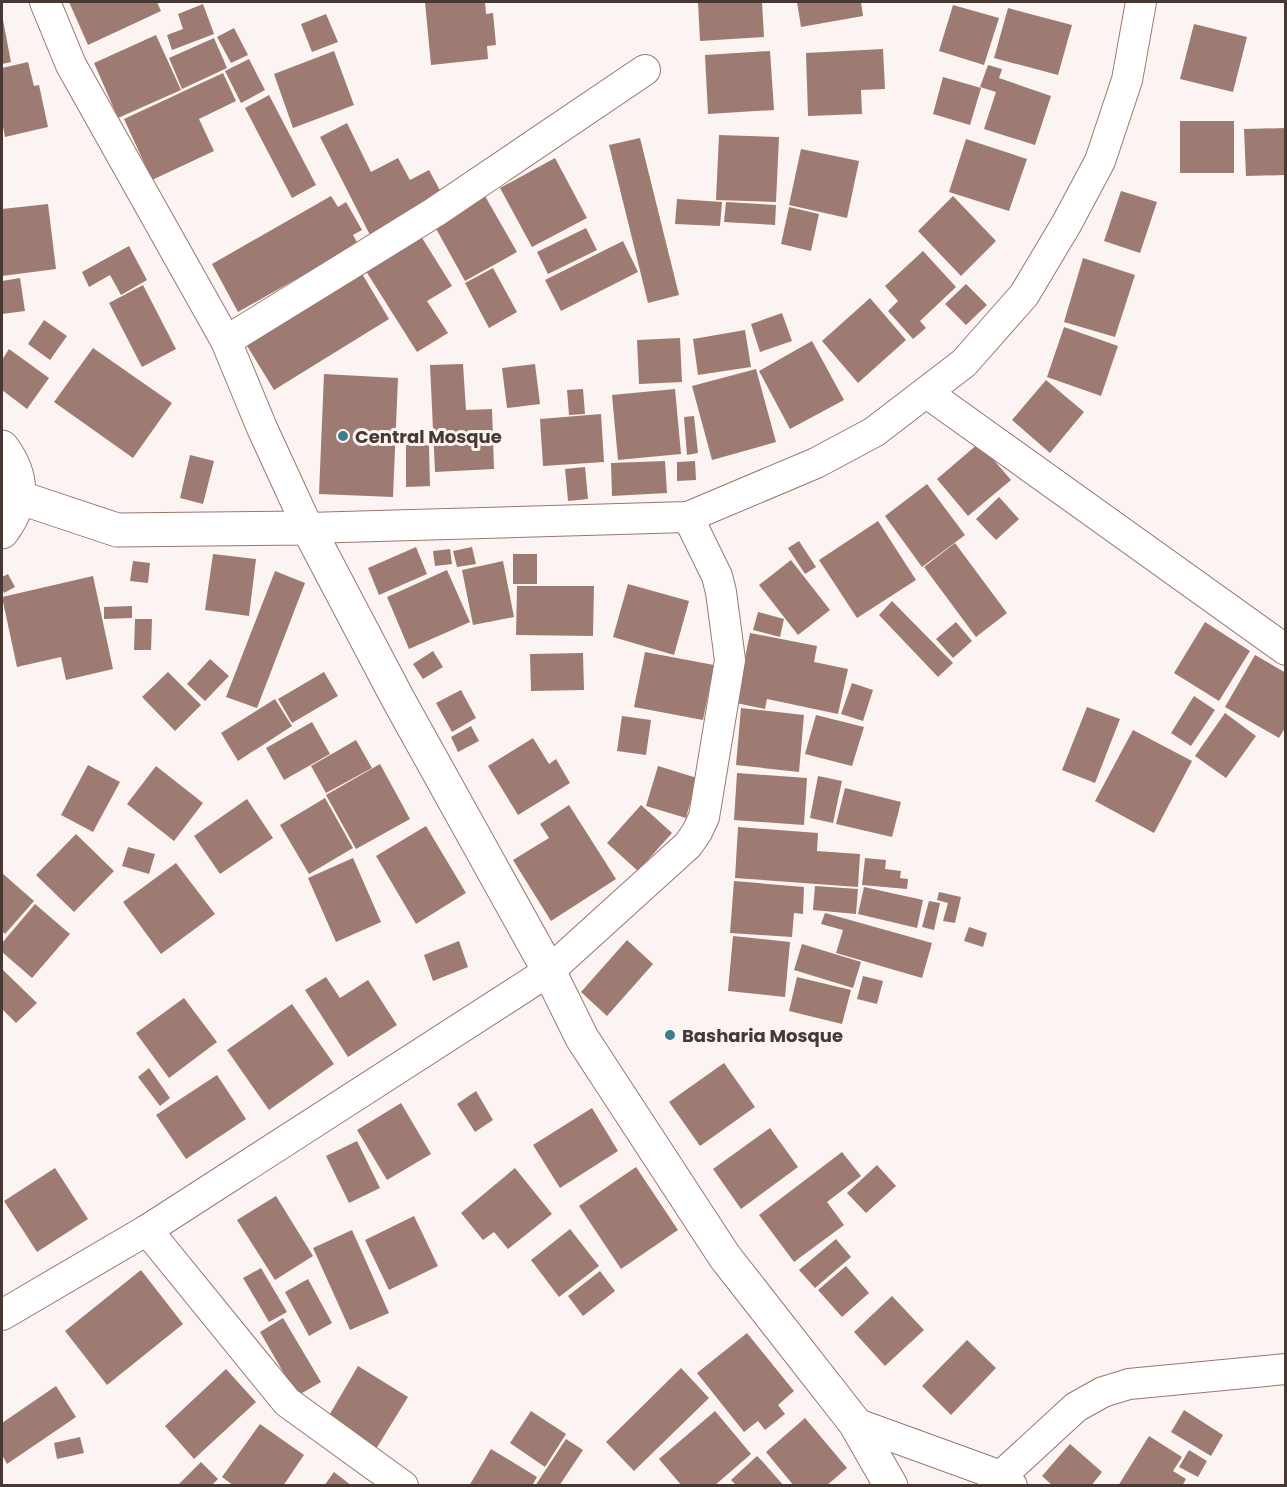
<svg xmlns="http://www.w3.org/2000/svg" width="1287" height="1487" viewBox="0 0 1287 1487" font-family="Poppins,sans-serif">
	<style>
		.building { fill: #9e7b72 }
		.lines { fill: none; stroke-linecap: round; stroke-linejoin: round }
		.street-casing { stroke: #99776e; stroke-width: 32 }
		.secondary-casing { stroke: #99776e; stroke-width: 35 }
		.street { stroke: #fff; stroke-width: 30 }
		.secondary { stroke: #fff; stroke-width: 33 }
		.poi-dot { fill: #3a7d8d; stroke: #fcf4f2; stroke-width: 2 }
		.labels { text-anchor: middle; dominant-baseline: central; stroke-width: 6; stroke-linejoin: round; paint-order: stroke }
		.poi-label { font-size: 18px; font-weight: bold; fill: #473834; stroke: #fcf4f2; text-anchor: start }
	</style>
	<rect width="100%" height="100%" fill="#fcf4f2"/>
	<g class="building">
		<polygon points="69,2 157,2 161,11 88,45"/>
		<polygon points="425,2 485,2 486,14 493,13 496,45 487,46 488,59 431,65"/>
		<polygon points="698,2 762,2 764,37 700,41"/>
		<polygon points="797,2 861,2 863,16 801,27"/>
		<polygon points="203,4 214,34 172,50 167,35 183,29 178,14"/>
		<polygon points="953,5 999,18 984,65 939,51"/>
		<polygon points="1008,8 1072,25 1058,75 994,58"/>
		<polygon points="326,14 338,42 312,52 301,24"/>
		<polygon points="3,20 11,62 2,64 2,21"/>
		<polygon points="1194,24 1247,37 1233,92 1180,79"/>
		<polygon points="234,28 248,55 231,63 217,37"/>
		<polygon points="156,35 181,90 118,118 94,63"/>
		<polygon points="214,38 227,68 182,89 169,58"/>
		<polygon points="883,49 885,89 861,90 862,114 808,116 806,53"/>
		<polygon points="334,51 354,105 293,128 274,74"/>
		<polygon points="770,51 774,110 708,114 705,55"/>
		<polygon points="249,59 265,90 241,103 225,71"/>
		<polygon points="28,62 34,86 39,85 48,127 5,137 2,121 2,68"/>
		<polygon points="988,65 1002,69 999,78 1051,96 1035,145 984,129 996,92 980,87"/>
		<polygon points="223,73 236,101 199,119 214,151 152,180 124,119"/>
		<polygon points="943,77 981,88 970,125 933,114"/>
		<polygon points="269,95 316,185 292,198 245,108"/>
		<rect x="1180" y="121" width="54" height="52"/>
		<polygon points="347,123 371,172 398,158 410,180 429,170 443,196 370,235 320,137"/>
		<polygon points="1286,128 1286,175 1246,176 1244,129"/>
		<polygon points="719,135 779,137 776,202 716,200"/>
		<polygon points="640,138 679,295 648,303 609,145"/>
		<polygon points="966,139 1027,159 1009,211 949,192"/>
		<polygon points="801,149 859,161 847,218 789,205"/>
		<polygon points="555,158 587,218 532,247 500,188"/>
		<polygon points="1121,191 1157,202 1140,253 1104,241"/>
		<polygon points="331,196 338,207 346,202 362,230 353,235 358,244 238,312 212,264"/>
		<polygon points="485,196 517,252 465,281 434,225"/>
		<polygon points="953,196 996,241 961,276 918,231"/>
		<polygon points="677,199 722,202 720,226 675,224"/>
		<polygon points="726,202 776,205 775,225 724,222"/>
		<polygon points="48,204 56,269 2,276 2,209"/>
		<polygon points="789,207 819,214 811,251 781,244"/>
		<polygon points="586,228 597,250 548,274 537,252"/>
		<polygon points="419,233 452,286 427,301 448,333 417,352 364,268"/>
		<polygon points="623,241 638,272 561,311 545,280"/>
		<polygon points="129,246 147,280 121,295 110,275 89,287 82,272"/>
		<polygon points="923,251 956,287 920,321 926,328 913,339 888,311 898,301 885,286"/>
		<polygon points="1083,258 1135,275 1115,337 1064,322"/>
		<polygon points="493,268 517,312 489,328 465,283"/>
		<polygon points="361,272 389,319 274,390 246,344"/>
		<polygon points="20,278 25,311 2,314 2,281"/>
		<polygon points="966,284 987,305 966,325 945,304"/>
		<polygon points="143,285 176,349 142,367 109,303"/>
		<polygon points="870,298 906,340 858,383 822,341"/>
		<polygon points="782,313 792,341 760,352 751,324"/>
		<polygon points="44,320 67,336 50,360 28,344"/>
		<polygon points="1064,327 1118,346 1101,396 1047,377"/>
		<polygon points="745,330 751,367 698,375 693,339"/>
		<polygon points="680,338 682,382 639,384 637,340"/>
		<polygon points="812,341 844,400 790,429 759,371"/>
		<polygon points="93,348 172,403 133,458 54,402"/>
		<polygon points="9,349 49,378 27,409 2,390 2,360"/>
		<polygon points="463,364 466,410 492,409 494,469 435,472 430,365"/>
		<polygon points="535,364 540,404 507,408 502,368"/>
		<polygon points="756,369 776,442 712,460 692,386"/>
		<polygon points="324,374 398,378 393,497 319,494"/>
		<polygon points="1046,380 1084,412 1050,453 1012,420"/>
		<polygon points="583,389 585,414 569,415 567,390"/>
		<polygon points="675,389 681,454 618,460 612,395"/>
		<polygon points="601,414 604,462 543,466 540,419"/>
		<polygon points="694,416 698,453 687,455 684,417"/>
		<polygon points="979,443 1011,480 968,516 937,479"/>
		<polygon points="406,445 429,445 430,486 406,487"/>
		<polygon points="190,455 214,461 203,504 180,498"/>
		<polygon points="665,461 667,493 612,496 611,463"/>
		<polygon points="695,461 696,480 677,481 677,462"/>
		<polygon points="585,467 588,499 568,501 565,469"/>
		<polygon points="927,484 965,535 922,567 885,516"/>
		<polygon points="999,497 1019,519 996,540 976,519"/>
		<polygon points="878,521 916,580 857,618 819,560"/>
		<polygon points="799,541 816,567 805,574 788,548"/>
		<polygon points="955,543 1007,613 976,637 924,567"/>
		<polygon points="416,547 427,574 379,595 368,568"/>
		<polygon points="472,547 476,564 457,567 453,551"/>
		<polygon points="450,549 452,564 435,566 433,551"/>
		<polygon points="213,554 256,559 249,616 205,610"/>
		<rect x="513" y="554" width="24" height="30"/>
		<polygon points="791,560 830,610 798,635 759,585"/>
		<polygon points="133,561 150,563 148,583 130,581"/>
		<polygon points="503,561 514,617 473,625 462,570"/>
		<polygon points="447,570 470,622 409,649 387,597"/>
		<polygon points="275,571 305,583 257,708 226,697"/>
		<polygon points="8,574 15,587 4,593 2,588 2,577"/>
		<polygon points="93,576 113,669 66,680 61,657 17,667 2,597"/>
		<polygon points="628,584 689,601 674,655 613,637"/>
		<polygon points="517,586 594,586 593,636 516,635"/>
		<polygon points="892,601 953,663 938,677 879,615"/>
		<polygon points="132,606 132,618 104,619 104,607"/>
		<polygon points="758,612 784,619 780,637 753,630"/>
		<polygon points="135,619 152,619 151,650 134,650"/>
		<polygon points="956,622 972,641 953,658 936,639"/>
		<polygon points="1205,622 1250,651 1219,701 1174,673"/>
		<polygon points="750,633 817,646 814,662 848,669 838,714 767,699 765,709 736,703"/>
		<polygon points="433,651 443,667 423,679 413,664"/>
		<polygon points="645,652 714,665 703,720 634,707"/>
		<polygon points="583,653 584,690 531,691 530,654"/>
		<polygon points="1255,655 1286,673 1286,726 1279,738 1225,707"/>
		<polygon points="210,659 229,676 205,701 187,684"/>
		<polygon points="168,672 201,705 175,731 142,697"/>
		<polygon points="324,672 338,696 292,723 278,699"/>
		<polygon points="852,683 873,690 863,721 841,714"/>
		<polygon points="461,690 476,718 452,732 436,703"/>
		<polygon points="1194,696 1215,710 1191,746 1171,733"/>
		<polygon points="275,699 292,726 238,761 221,733"/>
		<polygon points="1087,707 1120,719 1095,783 1062,770"/>
		<polygon points="741,708 804,715 799,772 736,765"/>
		<polygon points="1225,713 1256,736 1226,778 1195,756"/>
		<polygon points="816,715 864,727 852,766 805,754"/>
		<polygon points="622,716 651,720 646,755 617,751"/>
		<polygon points="312,722 330,754 284,780 266,748"/>
		<polygon points="471,726 479,741 458,752 451,737"/>
		<polygon points="1133,730 1192,761 1154,833 1095,801"/>
		<polygon points="533,738 549,764 556,759 570,783 518,815 488,766"/>
		<polygon points="356,740 372,768 326,793 311,766"/>
		<polygon points="380,764 410,819 356,849 326,795"/>
		<polygon points="88,765 120,782 93,832 61,815"/>
		<polygon points="156,766 203,803 174,841 127,804"/>
		<polygon points="658,766 697,778 686,818 646,806"/>
		<polygon points="737,773 807,778 804,825 734,820"/>
		<polygon points="818,776 842,781 833,823 810,818"/>
		<polygon points="845,788 901,802 892,837 836,824"/>
		<polygon points="325,798 353,848 309,874 280,825"/>
		<polygon points="247,799 273,838 220,874 194,836"/>
		<polygon points="569,805 616,879 551,921 513,860 549,838 540,824"/>
		<polygon points="641,805 672,833 638,871 607,843"/>
		<polygon points="426,826 466,893 416,924 376,856"/>
		<polygon points="738,827 818,833 817,851 860,854 858,887 735,878"/>
		<polygon points="76,834 114,871 74,912 36,875"/>
		<polygon points="128,847 155,854 149,874 122,866"/>
		<polygon points="353,858 381,922 336,942 308,878"/>
		<polygon points="865,858 886,860 885,869 901,871 900,878 908,879 907,889 862,885"/>
		<polygon points="176,863 215,914 161,954 123,902"/>
		<polygon points="2,873 34,901 5,934 2,931"/>
		<polygon points="734,881 804,887 803,914 794,913 792,937 730,933"/>
		<polygon points="815,886 858,889 856,914 813,910"/>
		<polygon points="864,887 923,900 917,928 858,914"/>
		<polygon points="939,892 961,897 955,923 943,921 948,903 937,900"/>
		<polygon points="929,901 940,903 934,930 922,927"/>
		<polygon points="35,904 70,934 32,978 2,952 2,943"/>
		<polygon points="825,913 932,943 922,978 836,953 843,930 821,924"/>
		<polygon points="969,927 987,933 983,947 964,941"/>
		<polygon points="733,936 790,942 785,997 728,991"/>
		<polygon points="627,940 653,964 607,1016 581,992"/>
		<polygon points="459,941 468,967 433,981 424,955"/>
		<polygon points="802,944 861,962 853,988 794,970"/>
		<polygon points="2,969 37,1003 16,1023 2,1009"/>
		<polygon points="863,976 883,981 877,1004 857,999"/>
		<polygon points="326,977 340,998 368,980 397,1025 348,1057 305,990"/>
		<polygon points="797,977 851,990 842,1024 789,1011"/>
		<polygon points="184,998 217,1042 169,1078 136,1033"/>
		<polygon points="292,1004 334,1064 269,1110 227,1050"/>
		<polygon points="724,1063 755,1107 700,1146 669,1102"/>
		<polygon points="149,1068 170,1098 160,1106 138,1077"/>
		<polygon points="217,1075 246,1119 186,1159 156,1115"/>
		<polygon points="476,1091 493,1120 475,1132 457,1104"/>
		<polygon points="401,1103 431,1154 387,1180 357,1130"/>
		<polygon points="592,1108 618,1151 560,1188 533,1145"/>
		<polygon points="770,1128 798,1167 741,1209 713,1169"/>
		<polygon points="357,1141 380,1188 349,1203 326,1156"/>
		<polygon points="842,1152 861,1176 827,1202 844,1225 794,1262 759,1215"/>
		<polygon points="877,1165 896,1186 866,1213 847,1193"/>
		<polygon points="636,1167 678,1230 621,1269 579,1206"/>
		<polygon points="55,1168 88,1219 37,1252 4,1201"/>
		<polygon points="515,1168 552,1214 508,1249 494,1232 483,1240 461,1213"/>
		<polygon points="276,1196 313,1256 275,1280 237,1220"/>
		<polygon points="414,1216 438,1266 389,1290 365,1240"/>
		<polygon points="570,1229 599,1266 559,1297 531,1260"/>
		<polygon points="352,1230 389,1313 350,1330 313,1248"/>
		<polygon points="836,1239 851,1257 815,1288 799,1270"/>
		<polygon points="846,1266 869,1293 842,1317 818,1290"/>
		<polygon points="261,1268 287,1312 269,1322 243,1278"/>
		<polygon points="141,1270 183,1324 107,1385 65,1331"/>
		<polygon points="600,1271 615,1291 583,1316 568,1296"/>
		<polygon points="308,1279 332,1323 309,1336 285,1292"/>
		<polygon points="892,1296 924,1330 885,1366 854,1332"/>
		<polygon points="283,1318 321,1382 297,1396 260,1332"/>
		<polygon points="747,1333 794,1391 778,1405 785,1414 765,1430 758,1421 744,1432 697,1373"/>
		<polygon points="967,1340 996,1368 951,1415 922,1386"/>
		<polygon points="358,1366 408,1397 376,1449 327,1419"/>
		<polygon points="681,1368 709,1398 634,1471 606,1442"/>
		<polygon points="226,1369 256,1402 194,1459 165,1426"/>
		<polygon points="56,1386 76,1417 7,1464 2,1455 2,1423"/>
		<polygon points="1184,1410 1223,1435 1211,1456 1171,1432"/>
		<polygon points="531,1411 566,1434 545,1467 510,1443"/>
		<polygon points="715,1411 751,1454 714,1486 682,1486 659,1459"/>
		<polygon points="805,1418 847,1468 826,1486 794,1486 766,1452"/>
		<polygon points="260,1424 304,1455 283,1486 234,1486 222,1477"/>
		<polygon points="1149,1436 1182,1457 1173,1471 1186,1479 1182,1486 1118,1486"/>
		<polygon points="80,1437 84,1453 57,1459 54,1443"/>
		<polygon points="566,1439 583,1450 559,1486 535,1486"/>
		<polygon points="1070,1444 1102,1472 1091,1486 1053,1486 1042,1476"/>
		<polygon points="491,1449 537,1477 532,1486 469,1486"/>
		<polygon points="1189,1450 1207,1461 1198,1477 1179,1467"/>
		<polygon points="757,1456 763,1462 784,1486 737,1486 731,1480"/>
		<polygon points="201,1462 218,1479 211,1486 177,1486"/>
		<polygon points="334,1472 352,1486 324,1486"/>
	</g>
	<g class="lines">
		<defs>
			<g id="street">
				<polyline points="45,2 71,65 226,341 262,428 308,528 688,517 816,463 874,432 964,363 1024,295 1067,223 1100,161 1127,80 1141,2"/>
				<polyline points="226,341 435,212 645,70"/>
				<polyline points="927,393 1286,650"/>
				<polyline points="147,1230 287,1402 403,1486"/>
				<polyline points="2,1315 147,1230 549,971 688,845 697,832 704,817 730,660 721,592 717,576 688,517"/>
				<polyline points="855,1423 1001,1476 1012,1486"/>
				<polyline points="1001,1476 1076,1407 1103,1392 1129,1384 1286,1369"/>
			</g>
			<g id="secondary">
				<path d="M2 447C24 476 24 503 2 532"/>
				<polyline points="18,497 117,530 308,528 398,699 549,971 582,1038 725,1257 855,1423 891,1486"/>
			</g>
		</defs>
		<use href="#street" class="street-casing"/>
		<use href="#secondary" class="secondary-casing"/>
		<use href="#street" class="street"/>
		<use href="#secondary" class="secondary"/>
	</g>
	<g class="poi-dot">
		<circle cx="343" cy="436" r="6"/>
		<circle cx="670" cy="1035" r="6"/>
	</g>
	<g class="labels">
		<g class="poi-label">
			<text x="355" y="436">Central Mosque</text>
			<text x="682" y="1035">Basharia Mosque</text>
		</g>
	</g>
	<rect width="1287" height="1487" fill="none" stroke="#473834" stroke-width="6"/>
</svg>
